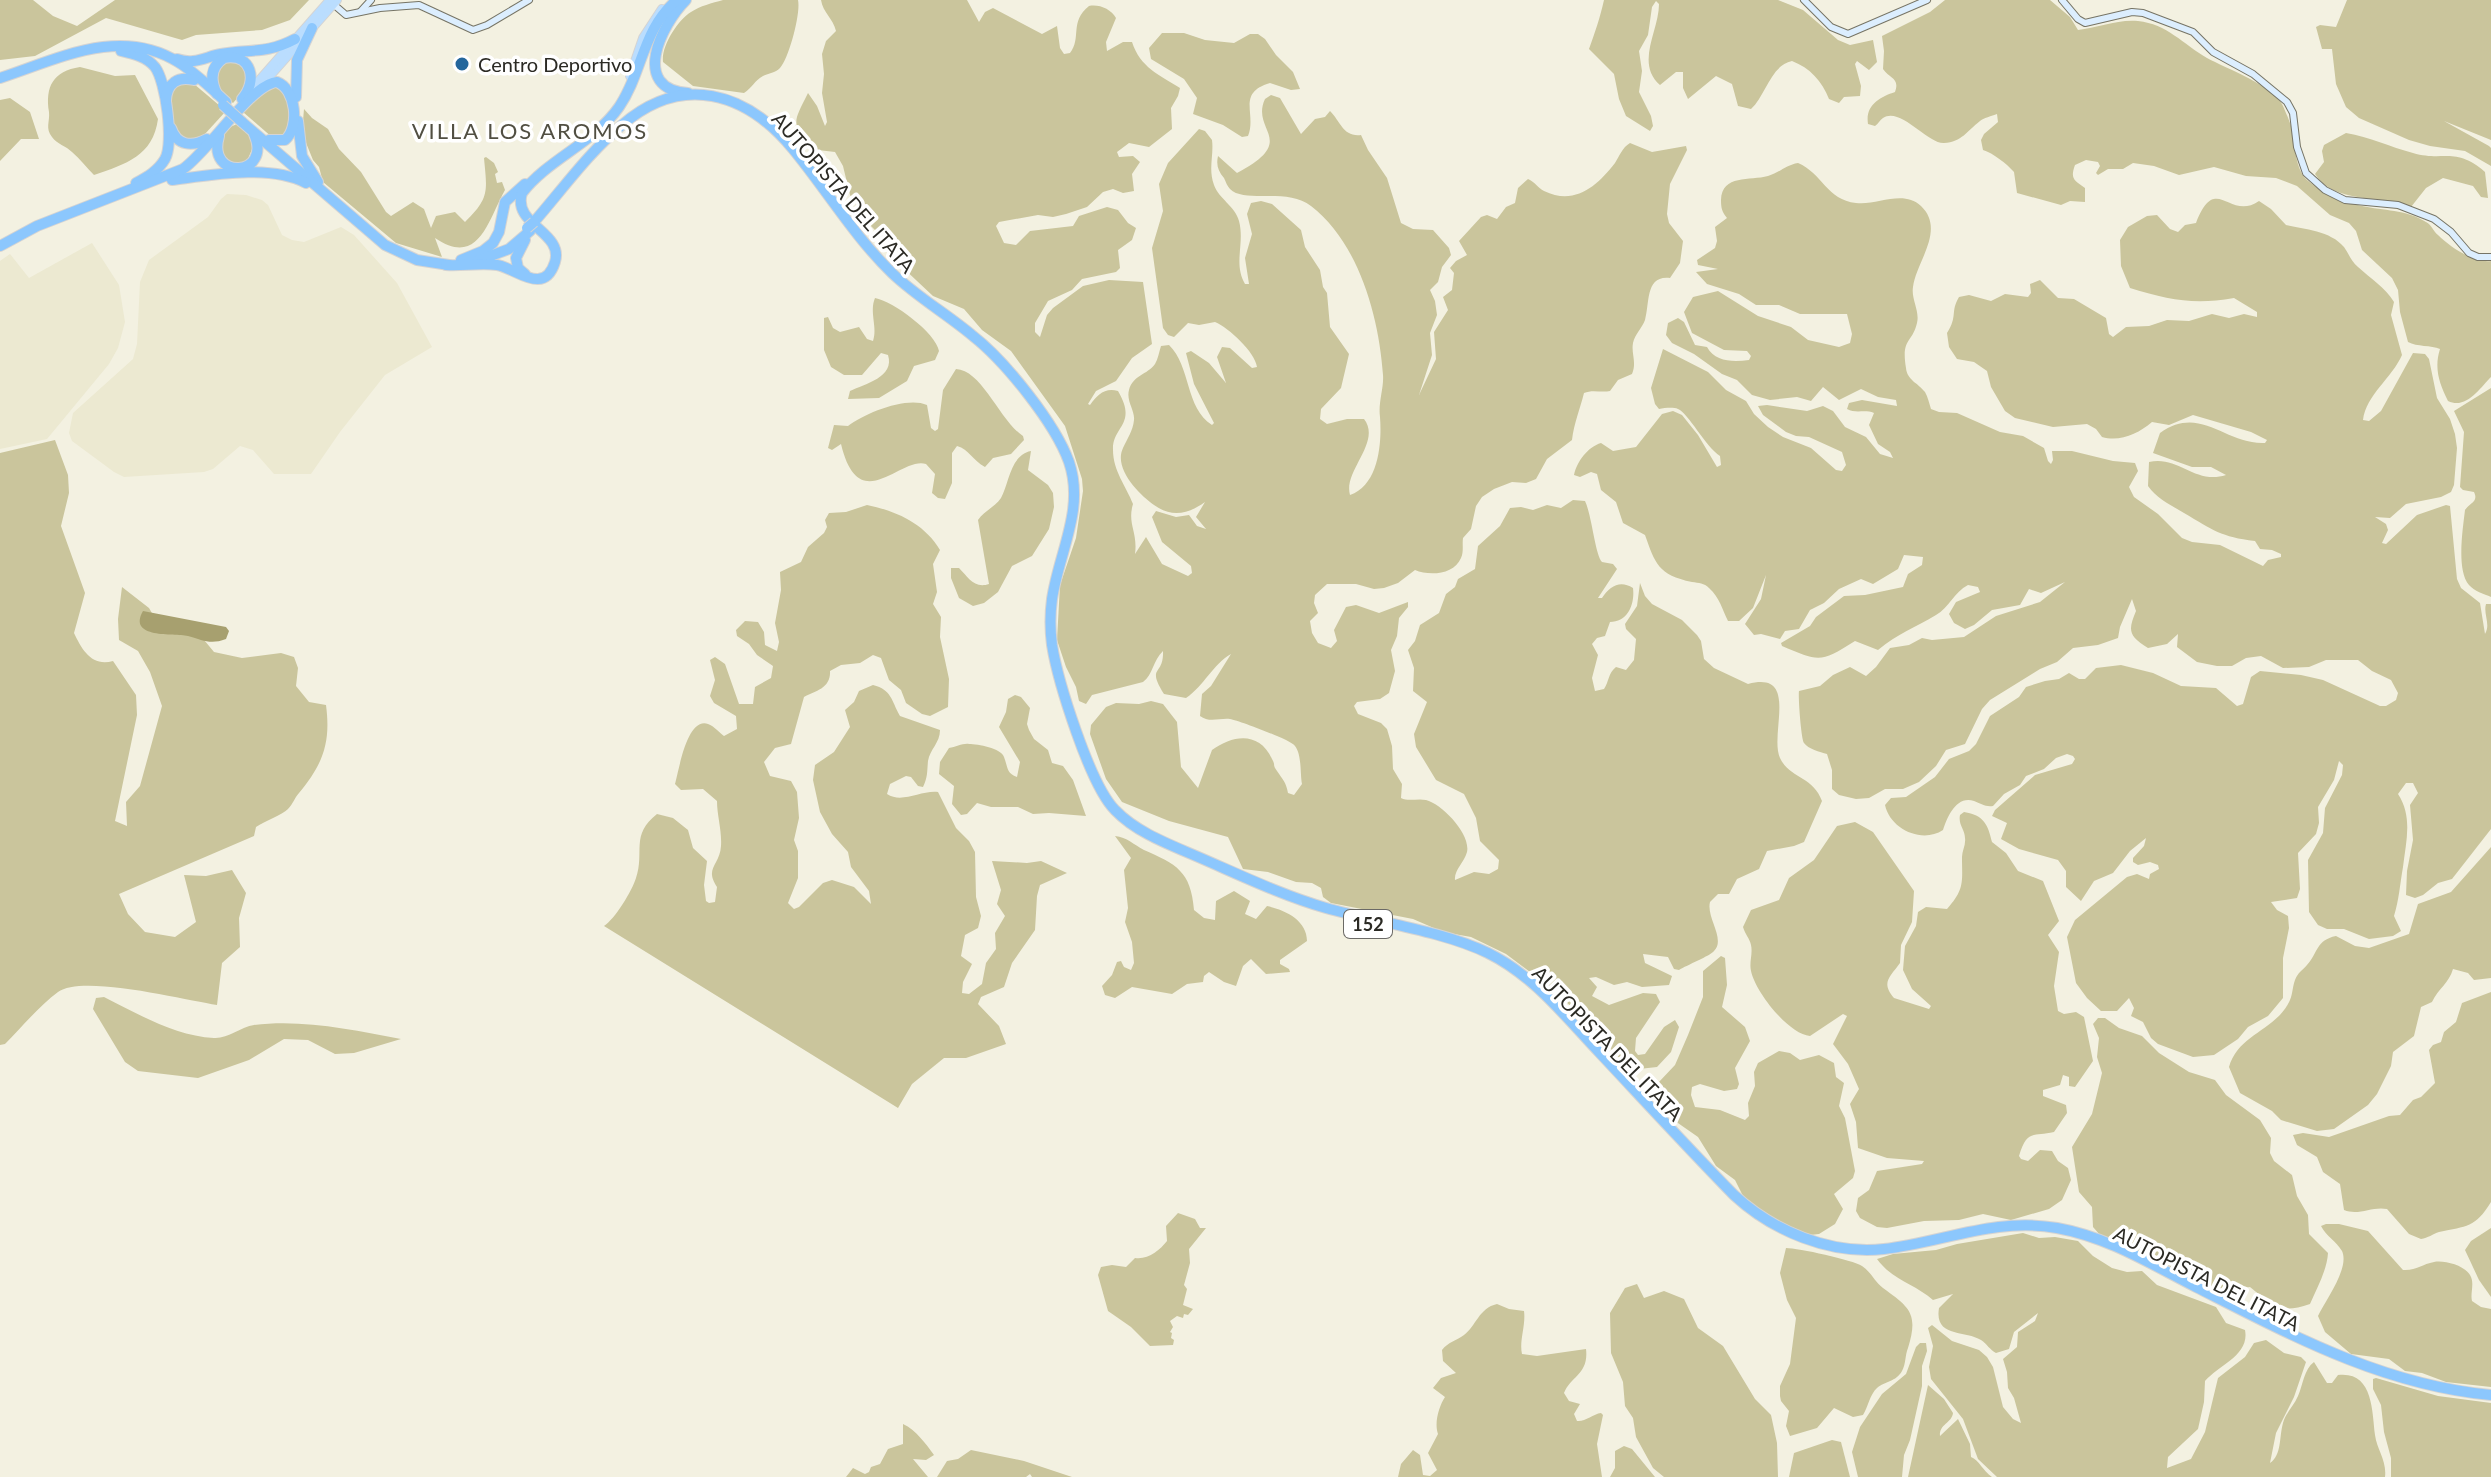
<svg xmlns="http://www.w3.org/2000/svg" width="2491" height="1477" viewBox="0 0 2491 1477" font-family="Lato,sans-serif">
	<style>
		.built { fill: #ece9d1 }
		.green { fill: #cac59c }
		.water { fill: #a7a06f }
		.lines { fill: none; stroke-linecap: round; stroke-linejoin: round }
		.secondary-casing { stroke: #767465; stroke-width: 8 }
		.primary-casing { stroke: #d5d4d3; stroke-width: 10 }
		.highway-casing { stroke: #d5d4d3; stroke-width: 12 }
		.secondary { stroke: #dceefe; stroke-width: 6 }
		.primary { stroke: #baddfe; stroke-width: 8 }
		.highway { stroke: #8cc7fd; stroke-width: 10 }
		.highway-bridge-casing { stroke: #d5d4d3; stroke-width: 12; stroke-linecap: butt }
		.highway-bridge { stroke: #8cc7fd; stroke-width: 10 }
		.poi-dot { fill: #24669c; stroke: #fff; stroke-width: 3 }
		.labels { text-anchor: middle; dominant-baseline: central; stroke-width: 7; stroke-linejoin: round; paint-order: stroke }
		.shield { fill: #fff; stroke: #6b6a66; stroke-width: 2 }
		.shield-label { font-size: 18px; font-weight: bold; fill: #2b2a24 }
		.poi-label { font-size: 20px; fill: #2b2a24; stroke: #fff; text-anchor: start }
		.street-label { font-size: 20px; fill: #2b2a24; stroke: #fff }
		.neighbourhood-label { font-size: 22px; letter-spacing: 2px; fill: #514f42; stroke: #fff }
	</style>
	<rect width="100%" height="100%" fill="#f3f1e1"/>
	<g class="built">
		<polygon points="227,194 246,195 262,200 268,205 282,235 292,240 304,242 341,227 354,235 397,283 432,347 385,375 340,432 311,474 274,474 253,450 240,446 213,469 204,472 124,477 114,472 72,441 69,433 73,413 133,359 137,344 140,282 149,260 208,217 221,199"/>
		<polygon points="92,243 119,285 125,322 118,348 109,364 47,439 0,449 0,261 10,254 29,278"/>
	</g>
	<g class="green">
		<polygon points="0,0 33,0 53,16 77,26 115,0 309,0 290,20 262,30 196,35 182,40 106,18 35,56 0,60"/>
		<path d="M723 0H798C801 13 789 58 780 68 775 73 769 73 763 76 755 80 752 88 744 93L693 86 663 62C661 46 678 20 691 12 700 6 712 3 723 0Z"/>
		<path d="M821 0H967L979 22 985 12 993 8 1042 34 1057 26 1060 48 1064 54 1070 53C1082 38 1069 22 1089 6 1099 4 1111 9 1116 18L1106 42 1107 51 1123 42H1132C1140 67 1159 75 1180 88L1178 96 1171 108 1172 129 1149 147 1129 143 1117 152 1119 157 1133 156 1140 162 1132 174 1134 191 1123 193 1113 189 1103 192 1087 207 1066 214 1053 217 1038 215 999 222 996 226 1004 243 1016 245 1030 231 1073 226 1079 216 1107 207 1118 210 1128 223 1136 228 1132 240 1118 250 1120 268 1116 272 1082 279 1072 290 1048 301 1035 323V332L1040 337 1047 315 1053 308 1083 286 1109 280 1143 282 1152 344 1132 358 1116 381 1096 391 1088 404 1090 405C1097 395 1105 387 1118 391 1138 425 1112 426 1113 450 1113 471 1126 486 1133 504 1127 524 1138 532 1135 554L1146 537 1162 564 1188 576 1192 573 1191 566 1162 542 1152 517 1156 511 1176 517 1189 515 1197 526 1206 529 1196 517 1205 502C1188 514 1172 518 1154 505 1140 495 1113 469 1123 448 1127 439 1133 431 1134 420 1135 410 1126 401 1129 390 1133 375 1147 375 1155 364 1158 359 1159 352 1161 346L1169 345C1191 366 1185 408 1212 425L1214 423 1194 384 1186 353 1191 351 1209 363 1226 383 1217 357 1222 347 1230 348 1252 368 1257 367C1255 352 1229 328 1215 322L1199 325 1188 323 1174 337 1168 335 1163 328 1152 248 1163 211 1159 184 1168 163 1199 129 1205 131 1212 140C1214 155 1208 169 1214 185 1219 199 1235 206 1239 221 1245 244 1233 263 1245 284H1249L1245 258 1252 234 1247 214 1251 203 1261 201 1272 204 1301 230 1305 247 1320 270 1323 287 1327 293 1330 327 1349 354 1341 388 1321 409 1320 419 1327 424 1347 419H1364C1382 442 1343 471 1350 495 1379 485 1382 442 1380 417 1378 403 1384 388 1383 375 1379 317 1359 243 1311 206 1287 187 1245 204 1230 189 1227 186 1226 182 1224 178 1218 171 1216 165 1218 156L1237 173C1300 140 1250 131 1265 99L1271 95 1280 98 1301 134 1315 119 1325 117 1330 111C1341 122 1343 137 1361 135L1368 150 1387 178 1401 223 1413 229 1433 230 1449 248 1451 255 1442 267 1438 282 1430 290 1435 301 1437 315 1430 333 1432 355 1419 395 1436 359 1434 332 1448 310 1443 297 1452 290 1454 273 1450 268 1456 261 1467 255 1459 241 1481 217 1487 215 1497 219 1506 207 1515 203 1518 188 1528 179C1535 182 1538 188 1544 191 1575 206 1597 186 1615 163 1620 155 1622 148 1630 143L1652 152 1686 146 1687 150 1670 184 1667 214 1669 223 1683 241 1680 263 1670 278C1645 275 1650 303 1645 320 1642 328 1635 334 1633 343 1631 354 1637 362 1632 374L1618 380 1610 391C1601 393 1593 389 1584 393 1580 409 1574 423 1572 440L1547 459 1536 479 1526 483 1512 482 1494 489 1482 497 1476 506 1471 529 1463 538C1462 545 1464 551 1461 558 1454 575 1429 576 1415 570L1398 583 1384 588 1374 589 1356 584H1327L1315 595 1314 603 1318 613 1310 621 1312 633 1318 643 1331 648 1337 641 1334 630 1346 607 1356 605 1379 613 1408 602V607L1399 618 1397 636 1391 650 1395 671 1389 693 1380 699 1357 702 1354 706 1358 714 1381 723 1387 729 1392 746 1393 769 1402 784 1401 798C1409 802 1417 798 1426 800 1442 804 1471 834 1467 852 1464 863 1454 870 1455 880L1474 872 1489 874 1498 869 1499 860 1480 841 1476 818 1464 794 1436 780 1416 747 1414 734 1427 702 1413 691 1414 668 1408 650 1415 641 1420 625 1439 613 1446 594 1455 587 1458 579 1475 569 1478 546 1500 526 1510 508 1521 507 1533 510 1547 505 1561 508 1573 500 1585 501C1592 516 1595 554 1602 562L1613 564 1617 569 1598 598H1602C1610 586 1620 580 1633 588 1635 604 1628 622 1610 622L1605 636 1597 638 1592 644 1598 655 1592 678 1595 691 1604 689C1609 682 1608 673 1616 667L1626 670 1634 660 1636 639 1626 629 1625 624 1637 606 1640 583 1645 596 1652 604 1682 620 1697 635 1701 641 1704 659 1714 668 1748 684C1800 670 1769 734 1780 758 1790 779 1813 776 1822 801L1804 842 1794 846 1767 851 1759 869 1737 879 1729 894H1718L1710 902C1706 918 1726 939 1714 951 1710 956 1687 965 1679 970L1674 969 1668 957 1643 954 1645 963 1672 976 1669 985 1642 987 1627 982 1614 985 1596 977 1589 978 1597 987 1592 996 1609 1005 1643 993 1656 994 1660 1002 1636 1038 1635 1051 1638 1055 1645 1054 1664 1027 1675 1020 1679 1027 1671 1052 1657 1067 1639 1069 1625 1064 1557 992 1506 954 1471 937 1443 932 1413 919 1331 903 1323 897 1321 888 1312 883 1296 882 1268 872 1243 869 1228 837 1169 821 1122 802 1106 779 1090 734 1091 725 1106 707 1116 703 1139 704 1151 701 1163 704 1177 722 1181 767 1198 788 1212 750C1233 735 1259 731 1272 759 1276 766 1272 764 1277 771 1283 780 1286 782 1288 793L1294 795 1302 784C1300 774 1302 755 1295 746 1291 740 1240 721 1230 719 1219 718 1209 723 1200 716L1202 694 1211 686 1231 654C1213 664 1204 686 1186 698L1164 694C1146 665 1164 677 1163 651 1153 660 1153 675 1143 682L1092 695 1086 704 1079 701 1076 687 1066 667 1057 640 1060 585 1076 538 1083 491 1082 479 1065 426 1011 351 982 330 964 309 933 296 884 250 877 232 867 222 850 195 843 166 835 152 818 150C790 124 792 125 808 93L817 106 825 126 827 122 822 93 824 74 822 54 826 41 836 31C833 18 823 13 821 0Z"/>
		<path d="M1604 0H1778L1803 10 1838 40 1850 45 1873 40 1877 62 1869 70 1857 61 1855 64 1861 86 1860 96 1844 97 1839 103 1829 99C1822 81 1810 68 1792 61 1771 65 1766 95 1751 109L1738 106 1732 84 1716 76 1688 99 1683 88V72H1676L1660 85C1635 63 1659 31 1659 4L1656 1 1652 7 1648 35 1639 51 1642 71 1639 92 1651 116 1653 126 1650 131 1626 116 1619 99 1614 74 1589 49C1595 32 1600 18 1604 0Z"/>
		<path d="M1945 0H2050L2070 17 2078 30C2097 28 2118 19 2138 21 2167 24 2183 44 2207 58 2225 68 2275 86 2283 106 2286 113 2290 122 2292 129 2295 144 2295 169 2307 180 2324 194 2341 202 2362 206 2384 211 2405 209 2426 222 2432 225 2433 231 2438 235 2450 247 2474 263 2491 261V377C2480 388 2466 410 2448 401 2439 383 2434 368 2440 349 2431 345 2417 347 2408 342L2400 312 2398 290 2392 278 2362 250 2356 231 2349 223 2330 215 2297 186 2276 178 2246 176 2214 167 2179 175 2154 166 2133 163 2123 169H2108L2098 175 2096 173 2100 166 2098 162 2086 160 2075 165C2070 179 2074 180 2085 188V202L2070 201 2061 205 2017 193 2014 172C2007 164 1993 153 1983 150L1981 140 1984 134 1998 122 1997 114C1992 116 1983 118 1980 121 1967 131 1962 142 1944 143 1928 144 1900 106 1883 118 1880 120 1878 124 1875 126L1868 124C1865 105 1880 97 1895 92 1900 78 1890 79 1883 69L1884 51 1882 36 1930 12Z"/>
		<polygon points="2347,0 2491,0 2491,140 2444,121 2489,146 2491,148 2491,166 2465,151 2430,146 2409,140 2359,118 2346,107 2336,84 2332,49 2322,49 2316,27 2320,25 2336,27"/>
		<path d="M1162 33H1184L1205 40 1234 43 1250 34H1258L1265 39 1276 55 1293 72 1300 89 1291 90 1270 83C1236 93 1257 114 1248 136L1242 137 1223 125 1193 114 1197 98 1184 79 1151 59 1149 48Z"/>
		<polygon points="230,59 247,67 246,88 233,103 218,91 215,71"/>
		<path d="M80 67 115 76 135 75 158 119C153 156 126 164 94 175 87 168 80 159 72 152 66 146 57 144 52 137 45 128 50 122 49 112 45 87 53 71 80 67Z"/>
		<polygon points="179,81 194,84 226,111 204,135 192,142 175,133 168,96"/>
		<polygon points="272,84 287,89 291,125 287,136 273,138 243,112"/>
		<polygon points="10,98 30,112 39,139 21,139 0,161 0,100"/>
		<path d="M304 109 312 118 328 129 339 149 361 172 386 212 391 216 413 202 424 209 431 228 436 216 455 212 465 222C490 198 487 191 484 158L486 157 494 163 498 172 495 174 497 183 502 182 505 190C488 220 479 268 435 238L442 257 396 243 323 182 319 167 313 160 302 133Z"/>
		<path d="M237 124 251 137 253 147 247 161 235 164 223 158C217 144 221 130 237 124Z"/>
		<path d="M2346 133C2370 137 2390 147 2413 153 2443 162 2455 146 2485 172L2488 198 2481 197 2473 186 2443 178 2426 188 2411 207C2381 195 2334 204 2315 174L2324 162 2322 151 2324 145Z"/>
		<path d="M1798 163C1822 173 1827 200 1856 203 1876 206 1903 189 1921 206 1946 230 1916 262 1913 287 1911 299 1920 311 1917 323 1912 344 1901 338 1906 368 1907 380 1918 383 1925 392 1928 397 1929 403 1931 409L1939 412 1957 413 2000 432 2023 436 2044 448 2048 461 2051 464 2053 460 2052 451H2072L2113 461 2135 463 2138 471 2129 487 2134 497 2158 514 2182 538 2192 542 2220 545 2263 566 2268 560 2281 557V554L2272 550 2260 549 2255 541C2221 537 2213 530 2184 513 2171 505 2157 499 2148 486L2149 462C2178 455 2195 485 2226 475L2211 467H2192L2153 453 2160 433C2201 404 2225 445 2265 443L2267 440 2251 432 2193 415 2169 425 2152 422C2138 434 2120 442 2102 437L2096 429 2087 424 2053 427 2015 418 2005 411 1991 387 1987 371 1974 362 1957 359 1949 347 1947 333C1958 316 1950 312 1959 297L1969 295 1991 301 2005 294 2028 297 2031 293 2030 284 2040 280 2058 298 2074 299 2106 318 2109 334 2113 337 2126 327 2149 326 2167 320 2189 321 2212 314 2229 318 2244 314 2257 317V312L2234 298C2194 305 2169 300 2130 288L2121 266 2120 240 2128 227 2147 216 2157 215 2170 229 2178 232 2185 225 2196 223C2216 171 2229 222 2259 201L2271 209 2286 225C2304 229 2331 231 2344 247 2349 254 2351 261 2358 267 2370 278 2386 288 2394 302L2391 315 2402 355C2392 378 2366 395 2363 420L2369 421 2381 411 2413 353 2425 354 2429 359 2437 398 2450 419 2455 434 2457 448 2454 485 2451 492 2441 497 2406 504 2390 518 2375 517 2386 524 2388 530 2382 543 2386 544 2417 515 2446 505 2450 506 2457 579 2461 588 2480 603 2485 634C2491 624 2483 614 2486 604H2491V829L2452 879 2438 883 2423 895 2415 898 2406 895 2407 871 2413 840 2410 805 2418 793 2413 783H2406L2398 794C2413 817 2406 841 2403 867 2400 884 2399 900 2394 916L2401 931 2393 936 2369 939 2344 929H2327L2318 925 2309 912 2308 860 2323 833 2325 808 2342 775 2343 765 2339 761 2334 780 2318 807 2319 823 2316 834 2298 853 2300 889 2297 898 2271 902 2277 910 2288 916 2289 928 2283 958V998L2268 1016 2248 1027 2238 1039 2214 1055 2193 1057 2158 1044 2151 1038 2143 1022 2131 1016 2134 1008 2129 998 2117 1011H2101L2087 998 2076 983 2067 937 2075 920 2127 877 2137 874 2149 879 2150 874 2159 869 2158 865 2150 862 2138 865 2133 862V858L2144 846 2146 838 2130 851 2113 873 2094 881 2081 901 2066 887V871L2058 860 2019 849 2001 839 2007 823 1992 816 1995 810 2035 775 2072 764 2075 759 2073 756 2067 754 2056 758 2044 769 2026 776 2020 785 2004 794 1993 806C1985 807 1982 804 1974 801 1956 795 1947 818 1943 830 1922 844 1890 829 1885 805L1891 798 1906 797 1935 777 1949 759 1969 751 1976 744 1990 716 2019 697 2026 687 2045 681 2059 679 2069 673 2079 679H2085L2096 668 2121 665 2153 673 2181 686 2216 688 2237 706 2243 704 2251 677 2260 671 2301 675 2323 680 2380 706H2386L2396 700 2398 693 2391 680 2372 671 2358 660H2326L2309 667 2283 668 2261 656 2246 658 2232 666H2217L2197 662 2177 647 2178 634 2167 644 2148 648C2128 636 2128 630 2136 611L2132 599 2120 627 2118 638 2098 645 2073 648 2057 662 2040 669 1990 700 1982 709 1965 744 1946 750 1936 766 1919 782 1903 789H1885L1869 798 1856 799 1839 795 1832 789V770L1827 754C1820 752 1808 749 1804 743 1801 739 1798 695 1799 691L1820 686 1833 675 1850 667 1866 676 1876 667 1890 648 1909 645 1922 638 1932 640 1964 637 1996 616 2040 602 2065 582 2041 593 2029 589 2020 605 1992 610 1974 625 1965 629 1954 623 1949 614 1956 602 1980 592 1978 587 1968 585C1954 592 1949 608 1936 615 1915 628 1898 633 1878 650L1855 641C1820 663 1820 662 1782 646L1781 643 1810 626 1816 617 1844 596 1865 595 1903 587 1908 574 1922 565 1923 557 1904 555 1898 569 1873 584 1861 579 1839 589 1824 603 1810 610 1799 629 1785 631 1780 639 1761 634 1754 635 1745 624 1761 599 1766 575 1753 608 1739 621H1728C1722 609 1720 598 1709 588 1704 583 1699 583 1692 582 1658 575 1655 563 1645 535L1623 523 1616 502 1601 490 1597 474 1591 472 1580 477 1574 475C1577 461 1588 447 1601 443L1613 451 1636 447 1662 414 1673 411 1682 415 1698 435 1717 467 1721 465 1720 456C1706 447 1688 413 1678 409 1673 407 1665 408 1659 409L1655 404 1651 388 1663 349 1708 372 1726 390 1746 401 1754 414 1768 427 1783 437 1811 448 1836 470 1842 471 1846 465 1842 452 1809 437 1796 436 1786 432 1763 415 1758 406 1767 405 1807 411 1823 406 1833 411 1845 427 1866 437 1880 454 1893 458 1890 452 1878 444 1869 425 1874 413C1865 409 1856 414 1847 409L1849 403 1862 400 1897 406 1896 400 1878 397 1861 389 1839 400 1823 387 1811 401 1797 397 1770 400 1752 395 1737 380 1722 374 1694 354 1672 343 1666 335 1668 323 1678 318 1684 322 1695 345 1707 347C1715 362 1733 362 1749 360L1751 356 1747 351 1724 350 1692 333 1684 312 1693 297 1718 291 1758 316 1791 327 1808 340 1839 347 1850 343 1852 334 1847 314H1800L1779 305H1756L1739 294 1707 284 1696 272 1718 269 1698 265 1697 260 1715 248 1717 241 1715 227 1727 218C1722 212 1721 208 1721 200 1722 174 1750 181 1768 176 1779 173 1786 165 1798 163Z"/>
		<path d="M875 298C893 301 936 333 939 351L935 360 914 366 907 381 879 398 848 399 850 391C865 384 895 377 888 355L881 353 862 375H844L831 367 824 350V318L828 317 833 328 840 332 859 327 867 339 873 341C878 328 869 312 875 298Z"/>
		<path d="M956 369C982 370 1000 421 1023 436L1024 440 1011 454 993 458 985 467C973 461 969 449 957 446L952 453V483L945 499 938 498 932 493 935 474 926 464C900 456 859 519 841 444L832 450 828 448 834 425 848 426C865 413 907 396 927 405L931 428 935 431 938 429 943 390Z"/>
		<path d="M2491 388V597C2484 594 2474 591 2469 585 2456 570 2463 528 2465 510 2469 503 2479 502 2474 492L2463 490 2460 487 2464 432 2454 411Z"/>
		<path d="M55 440 68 475 69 493 61 526 85 593 74 633C82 650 92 667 113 661L136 695 137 715 115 821 127 826 126 802 140 786 162 706 150 672 138 651 119 640 118 619 122 587 149 608 156 620 195 629 214 652 242 658 281 653 294 657 298 668 296 686 309 702 326 705C331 743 323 764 299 793 295 797 293 804 288 809 282 815 265 821 256 827L254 836 119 894 128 914 145 932 175 937 196 922 184 875 206 876 232 870 246 893 239 918 240 947 222 963 217 1005C185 1000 82 974 58 992 39 1006 22 1027 5 1044L0 1045V453Z"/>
		<path d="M1031 451 1028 470 1048 485 1053 493 1054 507 1049 529 1032 556 1012 566 998 592 984 603 973 606 959 598 951 578V568H959C968 577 974 589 989 584L978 520C984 511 995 507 1001 498 1009 484 1010 455 1031 451Z"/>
		<path d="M867 505C896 511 924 523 940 550L933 564 937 592 933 604 941 617 940 637 949 679 948 707 930 716 922 714 906 703 901 690 889 680 881 658 873 655 860 663 841 665 830 671C831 688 816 691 804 697L791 744 775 748 764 762 770 776 791 781 797 792 799 818 794 840 798 851V878L788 903 794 909 799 907 823 883 832 880 854 887 871 904 869 891 851 867 848 852 832 834 820 812 813 780 815 765 834 752 850 727 845 710 854 702 859 691 873 685C892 690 891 700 900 716L940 730C940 743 930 749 928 761 927 771 928 777 923 787L918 786 911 777 906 776 890 784 887 794C902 804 921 790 938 792L956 828 969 841 975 852 976 897 981 916 978 928 965 935 961 956 972 964 963 982 962 993 969 994 982 984 986 963 996 949 995 933 1005 916 997 904 1001 890 992 861 1027 863 1041 861 1067 873 1040 885 1037 896 1035 930 1012 963 1004 987 981 997 978 1004 999 1026 1006 1044 966 1058H944L912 1084 898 1108 604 926C615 919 632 891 636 878 645 852 630 835 657 814L673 818 688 830 693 848 707 861 704 885 706 901 709 903 715 902 717 887C704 868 720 865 721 846 722 830 717 816 717 801L703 789 681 790 675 784C679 770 687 717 708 724 714 726 720 733 724 736L737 729 736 716 714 703 710 696 715 680 710 660 715 657 725 664 739 704H753L755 687 771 678 773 666 757 655 749 644 737 636 736 630 745 621 758 622 764 632 765 645 777 651 779 642 775 623 781 590 780 572 801 562 808 547 824 533 827 527 825 520 829 513 846 512Z"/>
		<path d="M1015 695 1021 697 1030 708 1027 724 1029 730 1034 739 1048 750 1052 763 1063 766 1073 780 1086 816 1049 813 1033 814 1018 807H991L977 803 967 814 961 815 952 804 954 786 939 774 940 762 949 748C956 747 963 743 969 744 978 744 1001 748 1004 757 1008 767 1006 773 1017 777L1020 762 999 727 1006 712 1008 699Z"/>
		<path d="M1964 812C1984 815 1988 825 1992 842L2006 853 2018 871 2043 881 2059 921 2048 935 2059 952 2054 986 2058 1011 2064 1014 2076 1012 2084 1017 2093 1061 2075 1087 2069 1086V1077L2063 1075 2060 1085 2043 1090V1096L2066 1105 2067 1113 2054 1132C2033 1137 2027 1129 2019 1156L2021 1159 2028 1161 2040 1150 2052 1151 2058 1161 2068 1168 2071 1180 2062 1200 2049 1209 2011 1220 1983 1214 1959 1220 1924 1221 1887 1228 1877 1227 1860 1218 1856 1211 1858 1198 1869 1190 1877 1171 1922 1164 1924 1161 1887 1158 1858 1148 1856 1122 1850 1104 1859 1089 1848 1064 1833 1044 1847 1016 1843 1014 1810 1036C1788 1034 1755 991 1751 971 1749 962 1753 954 1751 945 1750 939 1745 934 1743 927L1751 910 1779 900 1789 878 1814 860 1837 826 1855 822 1873 832 1914 891 1912 922 1901 945 1900 963C1891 976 1880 982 1894 998L1929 1009 1931 1006 1912 989 1903 970 1905 946 1916 926 1918 912 1926 907 1947 909C1965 889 1962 882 1962 857 1962 851 1966 845 1965 838 1965 829 1958 825 1960 815Z"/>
		<path d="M1115 836C1127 837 1134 845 1144 850 1176 864 1191 871 1194 910L1204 918 1215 920 1216 901 1234 891 1250 901 1245 914 1256 919 1267 906C1285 910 1307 920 1307 941L1280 960V964L1289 969 1290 972 1266 974 1251 959 1243 966 1236 986 1224 982 1209 972 1204 976 1203 982 1187 984 1172 994 1132 987 1115 998 1105 995 1102 986 1112 975 1117 962 1121 961 1124 967 1131 970 1134 963 1132 942 1125 922 1128 908 1124 870 1131 858Z"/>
		<path d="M2491 847V978L2474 980 2468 973 2453 969C2449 983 2438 989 2432 1002L2421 1007 2414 1036 2393 1052 2391 1066 2377 1094 2368 1105 2334 1129 2317 1131 2281 1120 2272 1111 2240 1093 2229 1067C2238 1035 2273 1031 2288 1004 2293 996 2292 988 2295 980 2298 972 2302 971 2307 965 2318 953 2316 940 2336 936L2355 946 2369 948 2409 934 2418 904 2451 892Z"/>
		<polygon points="1721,956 1725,958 1727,985 1722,1007 1745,1027 1750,1041 1735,1068 1739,1084 1737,1089 1724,1091 1700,1084 1692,1087 1691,1095 1695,1107 1720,1110 1745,1120 1749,1116 1748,1103 1755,1086 1754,1072 1758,1063 1779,1051 1790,1053 1800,1060 1819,1055 1834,1063 1836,1077 1844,1083 1839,1106 1845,1118 1855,1171 1853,1178 1834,1194 1843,1209 1835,1224 1819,1234 1810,1235 1781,1223 1745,1200 1735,1180 1716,1166 1698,1137 1665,1114 1661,1109 1658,1083 1675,1065 1688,1035 1703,997 1703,971"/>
		<path d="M2491 992V1202C2475 1228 2467 1226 2439 1232 2433 1234 2428 1238 2421 1239L2409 1234 2387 1209C2372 1206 2359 1216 2344 1210L2340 1184 2323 1172 2317 1157 2297 1145 2293 1135 2303 1133 2329 1137 2389 1116 2400 1115 2413 1100 2421 1097 2435 1083 2429 1050 2433 1045 2441 1042 2444 1032 2456 1022 2462 1003Z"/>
		<path d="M104 997C138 1014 175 1036 214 1038 227 1039 241 1027 254 1025 303 1019 353 1030 401 1039L354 1053 335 1054 308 1040 284 1039 249 1060 198 1078 138 1071 125 1062 93 1009 96 998Z"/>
		<path d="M2098 1018H2105L2119 1028 2142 1036 2159 1053 2189 1072 2215 1080 2226 1095 2260 1120 2271 1138 2270 1153 2274 1161 2292 1175 2297 1196 2308 1215 2309 1234 2328 1253C2327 1270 2317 1288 2310 1304 2279 1315 2272 1305 2250 1287L2218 1291 2200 1280 2135 1251 2126 1243 2100 1235 2093 1227 2092 1207 2079 1192 2072 1147 2092 1114 2102 1073 2097 1057 2099 1038 2093 1024Z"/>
		<path d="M1178 1213 1195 1219 1200 1228H1206L1189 1249 1190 1263 1184 1285 1187 1289 1183 1305 1193 1309 1188 1315 1184 1314 1183 1318 1177 1316 1170 1321 1173 1327 1170 1332 1172 1333 1171 1338 1174 1340 1173 1345 1150 1346 1131 1327 1108 1311 1098 1275 1101 1267 1112 1265 1126 1267 1135 1258C1148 1260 1160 1250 1167 1241L1166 1226Z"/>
		<path d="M2339 1224 2368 1231 2403 1270C2416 1271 2422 1264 2434 1262 2445 1260 2465 1266 2470 1275 2475 1283 2470 1293 2472 1301L2481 1307 2491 1309V1387L2446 1382 2422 1373 2405 1371 2389 1359 2351 1354 2325 1332 2318 1316C2325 1301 2350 1268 2342 1251 2336 1241 2326 1236 2321 1226L2326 1224Z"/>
		<polygon points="2491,1228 2491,1297 2479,1280 2465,1250 2471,1241"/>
		<path d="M2023 1233 2039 1238 2055 1237 2078 1241 2093 1256 2112 1268 2127 1272 2142 1271 2157 1285 2216 1307 2226 1323 2245 1330C2250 1355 2219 1365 2205 1381L2204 1402 2198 1429 2168 1457 2167 1468 2191 1459 2205 1432 2218 1378 2245 1357 2254 1343 2266 1340 2284 1353 2301 1357 2306 1362 2294 1397 2276 1433 2270 1463C2282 1455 2279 1437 2283 1423 2286 1412 2294 1406 2298 1396 2303 1385 2304 1369 2314 1362L2327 1383H2332L2338 1375C2373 1371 2372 1410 2375 1435 2377 1450 2387 1461 2385 1477H1997L1978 1459 1963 1419 1931 1379 1929 1367 1933 1346 1928 1328 1932 1325 1952 1341 1979 1350 1987 1357 1993 1367 2003 1407 2013 1419 2021 1423 2014 1398 2008 1388 2007 1372 2003 1359 2017 1347 2018 1332 2035 1321 2038 1313 2014 1332 2009 1349 1996 1353C1990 1350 1987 1344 1981 1340 1965 1330 1934 1338 1939 1308L1953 1294 1933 1300C1915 1284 1892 1280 1877 1259L1893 1254 1936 1250 1957 1244Z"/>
		<path d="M1786 1248C1798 1248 1853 1260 1862 1266 1871 1272 1875 1282 1883 1288 1909 1307 1919 1313 1908 1348 1905 1355 1906 1364 1902 1371 1896 1382 1885 1381 1877 1388 1870 1394 1868 1407 1863 1415L1853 1417 1834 1408 1817 1428 1790 1436 1786 1426 1789 1411 1781 1401 1780 1396V1386L1790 1364 1796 1318 1787 1300 1780 1273Z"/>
		<polygon points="1637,1284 1644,1298 1664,1291 1684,1299 1698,1328 1723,1346 1755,1399 1771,1415 1777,1443 1778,1477 1664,1477 1653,1468 1636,1437 1633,1418 1625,1406 1623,1382 1611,1353 1610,1313 1625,1288"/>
		<path d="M1497 1304 1509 1309 1524 1311C1526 1325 1519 1341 1522 1354L1537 1356 1586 1349C1589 1374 1571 1376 1564 1393L1569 1401 1580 1404 1574 1414 1577 1421C1585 1422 1593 1414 1601 1413L1603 1415 1597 1444 1602 1477H1398L1401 1464 1413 1450 1420 1455 1423 1475 1430 1476 1437 1470 1428 1453 1438 1434C1434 1423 1439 1406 1445 1397L1433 1388 1441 1378 1456 1373 1443 1361 1442 1350C1448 1342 1456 1341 1464 1335 1476 1326 1479 1308 1497 1304Z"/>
		<polygon points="1920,1343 1926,1343 1927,1351 1922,1366 1922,1386 1910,1440 1904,1455 1902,1477 1858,1477 1852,1452 1860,1427 1882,1394 1906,1374 1916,1347"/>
		<polygon points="2376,1378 2438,1396 2491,1403 2491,1477 2391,1477 2391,1458 2384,1432 2381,1405 2373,1389 2373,1379"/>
		<path d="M1928 1385 1944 1399 1953 1413C1952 1423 1939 1424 1940 1436L1958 1419 1970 1444 1971 1457C1979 1460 1983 1471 1992 1477H1908Z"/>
		<path d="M903 1424C916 1430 926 1444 934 1455L926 1460 913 1459 928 1477H846L853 1468 865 1474 869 1472 871 1467 880 1464 888 1449 903 1444Z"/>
		<polygon points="1832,1440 1841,1442 1850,1477 1789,1477 1794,1453"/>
		<polygon points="1624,1446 1632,1449 1655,1477 1610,1477 1615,1468 1615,1451"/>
		<polygon points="971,1450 1024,1461 1072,1477 1032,1477 1030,1474 1026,1477 937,1477 947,1461 958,1459"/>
	</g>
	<path class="water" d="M143 611 226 627 229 631 226 639C210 645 203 640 188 636 174 633 127 639 143 611Z"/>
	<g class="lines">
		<defs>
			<g id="secondary">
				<polyline points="1804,0 1831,27 1848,34 1927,0"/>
				<polyline points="2062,0 2078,19 2085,23 2132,12 2143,13 2193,32 2213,52 2253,74 2287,102 2293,113 2297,147 2306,173 2325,190 2345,200 2398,205 2434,219 2451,232 2469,253 2478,257 2491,257"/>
				<polyline points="332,3 346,15 380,8 419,5 473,30 487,25 529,0"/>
				<polyline points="361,11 371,0"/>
			</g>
			<g id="primary">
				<polyline points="630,76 643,38 662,9"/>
				<polyline points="260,87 337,0"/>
				<polyline points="249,92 330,0"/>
			</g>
			<g id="highway">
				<path d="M686 0C661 25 630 89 688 93"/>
				<path d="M121 51C134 54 147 57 155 67 166 82 174 143 165 159 158 171 147 177 136 183"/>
				<path d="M177 59C194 65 205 57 221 54 249 49 267 54 295 39"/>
				<path d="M0 78C58 59 120 26 178 62 196 73 211 88 226 102"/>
				<path d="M217 94C210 80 210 67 224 58 252 53 258 81 242 99"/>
				<polyline points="296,97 297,60 312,28"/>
				<path d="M166 100C167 83 178 76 194 80"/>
				<polyline points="298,121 302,156 318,182"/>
				<polyline points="242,122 385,245 417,260 449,265"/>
				<path d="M171 128C177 146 192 147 207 139"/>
				<path d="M219 136C206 181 273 177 254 134"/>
				<path d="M172 180C211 175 270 164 306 183"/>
				<path d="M534 222C562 190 589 152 622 125 682 73 746 92 793 149 826 189 854 236 892 273 917 297 947 314 973 336 1005 361 1055 423 1069 462 1085 509 1059 552 1052 599 1050 614 1050 630 1052 645 1058 682 1090 785 1115 810 1136 832 1168 844 1196 856 1238 874 1281 895 1326 908 1376 922 1443 931 1488 953 1533 975 1565 1016 1599 1052 1644 1100 1688 1148 1734 1195 1773 1231 1830 1255 1884 1249 1943 1242 1996 1217 2057 1228 2108 1237 2151 1264 2196 1287 2291 1335 2383 1385 2491 1395"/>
				<polyline points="525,240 516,258 518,268 525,274"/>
				<path d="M0 246 37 226 183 169C209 151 251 84 277 82 296 89 300 127 285 140H269"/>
				<polyline points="461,260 483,251 493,243 499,232 505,202 525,184"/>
				<polyline points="477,261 509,249 530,231"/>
				<path d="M446 265C463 266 480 263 497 265 516 268 544 297 555 262 564 232 512 225 522 193 548 159 594 143 619 107 643 72 642 29 677 0"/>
			</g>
		</defs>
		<use href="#secondary" class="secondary-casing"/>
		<use href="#primary" class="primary-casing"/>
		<use href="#highway" class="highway-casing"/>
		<use href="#secondary" class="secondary"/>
		<use href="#primary" class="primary"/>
		<use href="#highway" class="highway"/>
		<defs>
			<g id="highway-bridge">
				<polyline points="223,105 242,122"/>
				<polyline points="527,228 534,222"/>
			</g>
		</defs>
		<use href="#highway-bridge" class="highway-bridge-casing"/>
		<use href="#highway-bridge" class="highway-bridge"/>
	</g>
	<circle class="poi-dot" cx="462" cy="64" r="8"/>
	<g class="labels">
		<rect class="shield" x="1344" y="910" width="48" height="28" rx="6"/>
		<g class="shield-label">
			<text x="1368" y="924">152</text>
		</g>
		<g class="poi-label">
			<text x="478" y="64">Centro Deportivo</text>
		</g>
		<g class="street-label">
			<text transform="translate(844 192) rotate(49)">AUTOPISTA DEL ITATA</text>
			<text transform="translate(1608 1043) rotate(46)">AUTOPISTA DEL ITATA</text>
			<text transform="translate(2207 1278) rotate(27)">AUTOPISTA DEL ITATA</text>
		</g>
		<g class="neighbourhood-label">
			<text x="530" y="130">VILLA LOS AROMOS</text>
		</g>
	</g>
</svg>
